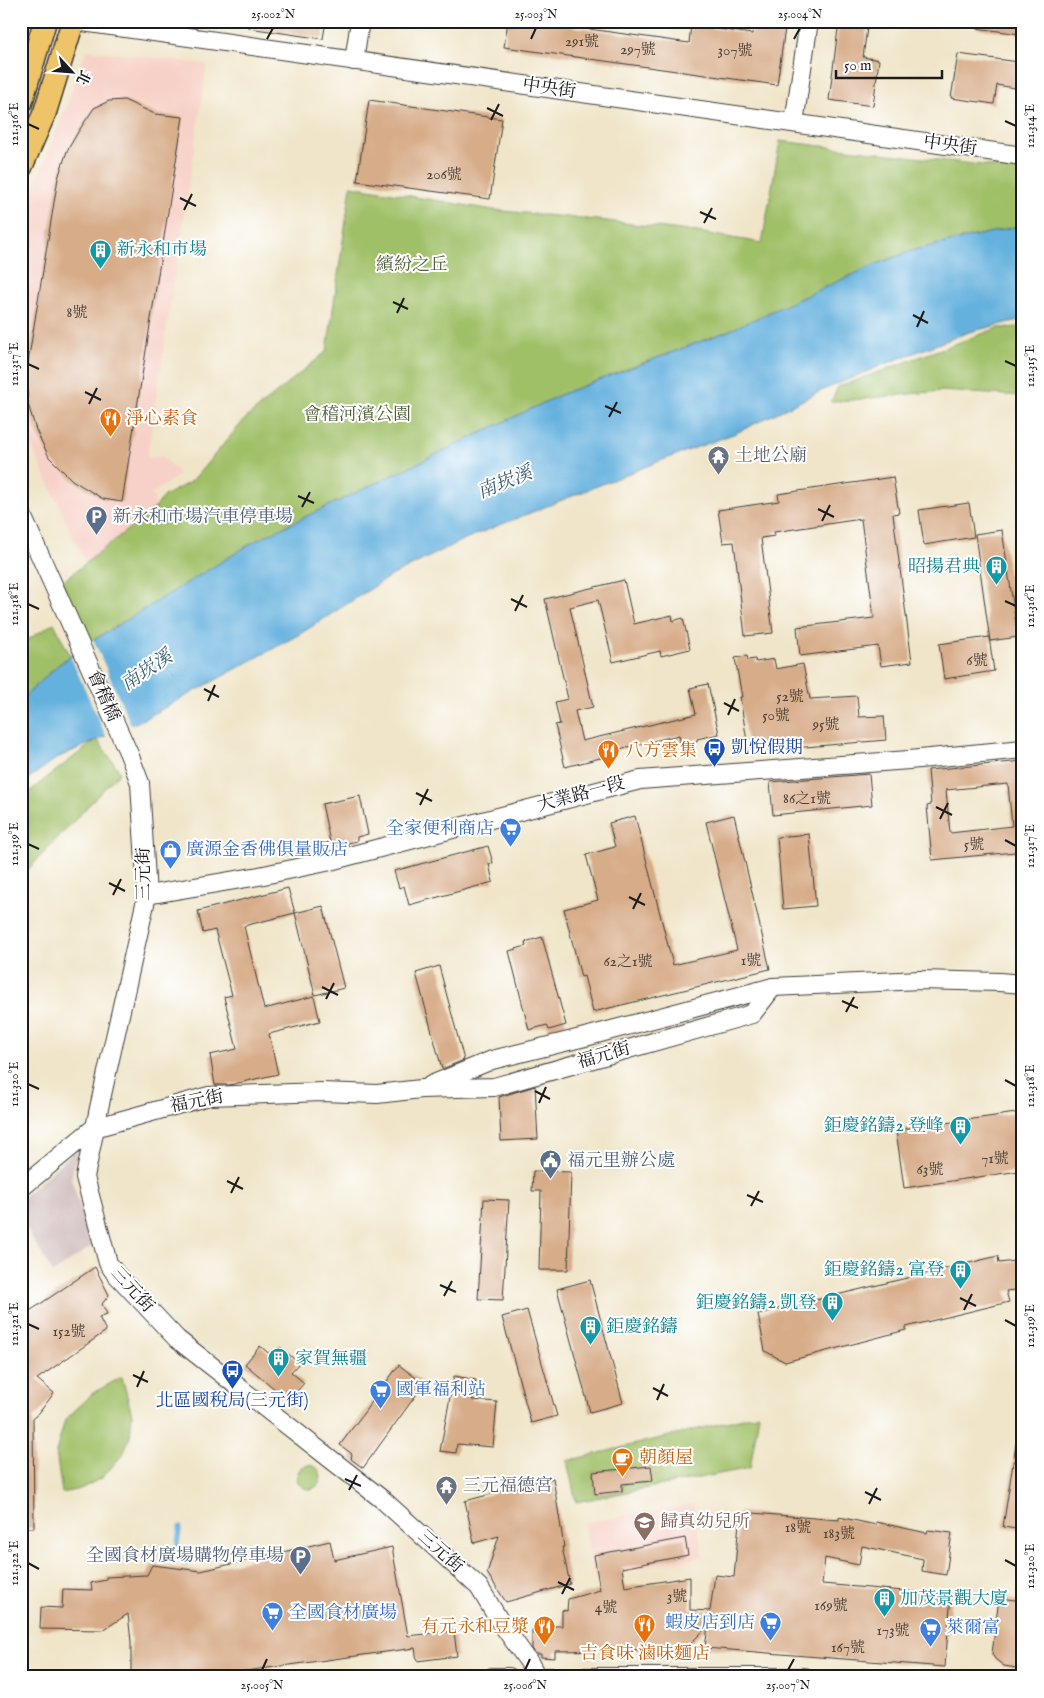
<svg xmlns="http://www.w3.org/2000/svg" width="1044" height="1698" viewBox="0 0 1044 1698" font-family="'IM FELL English','Noto Serif TC',serif">
	<style>
		.built { fill: #f7d1c7 }
		.industrial { fill: #d2bfc0 }
		.green { fill: #a0c068; stroke: #5e6e42; fill-rule: evenodd }
		.water { fill: #65b1de; stroke: #40667d }
		.pier { fill: #f0e5c9 }
		.lines { fill: none; stroke-linecap: round; stroke-linejoin: round }
		.stream { stroke: #65b1de; stroke-width: 4.5 }
		.building { fill: #d7ac88; fill-rule: evenodd }
		.minor-casing { stroke: #3c3a36; stroke-width: 20 }
		.major-casing { stroke: #3c3a36; stroke-width: 25 }
		.minor { stroke: #fff; stroke-width: 18 }
		.major { stroke: #efc469; stroke-width: 22 }
		.ticks { fill: none; stroke: #1c1c1c; stroke-width: 2 }
		.labels { text-anchor: middle; dominant-baseline: central; stroke-width: 4; stroke-linejoin: round; paint-order: stroke }
		.number-label { font-size: 15px; fill: #4b4037 }
		.street-label { font-size: 18px; fill: #1c1c1c; stroke: #fff }
		.culture-label { font-size: 18px; fill: #0d838f; stroke: #fff; text-anchor: start }
		.park-label { font-size: 18px; fill: #515e3a; stroke: #fff }
		.food-label { font-size: 18px; fill: #c56008; stroke: #fff; text-anchor: start }
		.worship-label { font-size: 18px; fill: #5b616d; stroke: #fff; text-anchor: start }
		.service-label { font-size: 18px; fill: #4e5e75; stroke: #fff; text-anchor: start }
		.transit-label { font-size: 18px; fill: #164399; stroke: #fff; text-anchor: start }
		.shop-label { font-size: 18px; fill: #366cbe; stroke: #fff; text-anchor: start }
		.education-label { font-size: 18px; fill: #785e54; stroke: #fff; text-anchor: start }
		.water-label { font-size: 19px; font-style: italic; fill: #3d5f73; stroke: #fff }
		.neatline { fill: none; stroke: #1c1c1c; stroke-width: 2 }
		.ticks-label { font-size: 12px; text-anchor: middle; fill: #1c1c1c }
	</style>
	<rect width="100%" height="100%" fill="#fff"/>
	<filter id="ink" filterUnits="userSpaceOnUse"><feTurbulence type="fractalNoise" baseFrequency=".02" numOctaves="2"/><feDisplacementMap in="SourceGraphic" scale="10" xChannelSelector="R" yChannelSelector="G"/><feConvolveMatrix kernelMatrix="1 2 1 2 8 2 1 2 1" color-interpolation-filters="sRGB"/></filter>
	<filter id="wash" filterUnits="userSpaceOnUse"><feTurbulence type="fractalNoise" baseFrequency=".0096" numOctaves="4" result="noise"/><feDisplacementMap in="SourceGraphic" scale="20" xChannelSelector="R" yChannelSelector="G"/><feGaussianBlur stdDeviation="1.12" result="paint"/><feColorMatrix in="noise" values="0 0 0 0 0 0 0 0 0 0 0 0 0 0 0 0 0 1.4 0 .05"/><feComposite in="paint" operator="in"/></filter>
	<g filter="url(#wash)">
		<rect width="100%" height="100%" fill="#f0e5c9"/>
		<g class="built">
			<polygon points="86,50 207,64 147,458 162,456 180,474 152,494 156,507 86,563 21,424 21,219 66,108"/>
			<polygon points="693,1504 703,1557 594,1577 584,1523"/>
		</g>
		<polygon class="industrial" points="79,1147 71,1178 92,1246 53,1273 21,1219 21,1199"/>
		<g class="green">
			<polygon points="780,141 1023,170 1023,225 914,250 874,265 728,331 562,394 257,540 92,641 62,582 156,507 164,496 192,481 246,418 327,351 351,186 493,210 607,221 697,232 762,243"/>
			<polygon points="1023,327 1023,396 940,391 831,402 838,387 998,328"/>
			<polygon points="54,623 70,656 59,664 21,700 21,644"/>
			<polygon points="97,739 120,772 21,877 21,798"/>
			<polygon points="122,1377 132,1415 130,1437 123,1454 102,1478 80,1489 62,1493 56,1452 65,1420 93,1393"/>
			<path d="M759 1414 750 1468 576 1502 567 1461ZM651 1466 652 1481 622 1484V1491L595 1494 593 1472Z"/>
			<circle cx="309" cy="1477" r="12"/>
		</g>
		<polygon class="water" points="1023,225 1023,319 969,332 885,364 823,390 736,433 657,462 465,539 389,577 300,634 144,719 57,758 21,784 21,700 58,665 92,641 257,540 562,394 728,331 874,265 914,250"/>
		<polygon class="pier" points="93,639 132,727 107,738 71,658"/>
		<g class="lines">
			<polyline class="stream" points="180,1527 177,1547 185,1564"/>
		</g>
		<g id="blocks">
			<g class="building">
				<polygon points="250,21 326,21 323,39 249,28"/>
				<polygon points="508,21 532,21 689,43 691,25 752,34 754,21 786,21 777,85 504,47"/>
				<polygon points="839,21 868,21 863,57 879,60 873,106 829,100"/>
				<polygon points="976,21 1022,21 1020,34 976,28"/>
				<polygon points="958,54 1019,62 1015,88 997,85 994,104 951,98"/>
				<polygon points="124,100 155,114 183,117 122,502 103,499 72,480 49,457 36,430 28,404 26,375 58,178 67,151 78,132 94,108 109,101"/>
				<polygon points="369,100 502,119 490,199 357,181"/>
				<polygon points="893,477 899,513 893,514 912,662 881,666 878,646 800,656 797,627 874,618 861,519 774,532 775,536 761,538 773,633 745,636 734,542 723,543 718,510 779,501 778,494"/>
				<polygon points="969,503 974,537 924,545 919,510"/>
				<polygon points="1002,530 1018,637 990,641 975,534"/>
				<polygon points="624,580 634,624 672,615 673,621 683,618 690,649 661,656 660,651 613,662 598,600 570,607 593,707 575,711 582,741 696,714 690,688 708,684 719,734 697,739 697,741 681,745 679,735 611,751 612,755 565,767 555,725 560,724 555,702 568,699 545,599"/>
				<polygon points="989,637 994,671 944,679 939,644"/>
				<polygon points="747,656 748,660 755,659 756,662 774,659 776,669 803,664 810,699 857,696 859,717 884,716 886,740 794,748 794,746 749,754 740,697 742,697 735,658"/>
				<path d="M1023 761V853L1015 854V852L932 860 927 806 931 805 928 770ZM1008 784 1012 826 950 833 946 790Z"/>
				<polygon points="869,774 872,805 773,815 770,782"/>
				<polygon points="360,796 368,834 357,837 357,841 338,845 330,842 322,804"/>
				<polygon points="734,815 770,969 593,1012 584,976 581,977 564,909 598,900 586,855 615,847 609,823 635,816 673,965 737,950 706,822"/>
				<polygon points="809,834 816,906 783,909 777,837"/>
				<polygon points="488,846 493,863 489,864 493,882 409,905 404,886 399,888 394,871"/>
				<polygon points="288,888 295,913 244,926 264,1009 314,996 320,1021 269,1034 278,1074 229,1085 215,1085 210,1055 237,1049 224,997 232,995 215,930 203,933 198,911"/>
				<polygon points="323,906 344,988 315,995 295,913"/>
				<polygon points="542,937 566,1025 549,1030 547,1025 529,1030 509,951 526,946 525,942"/>
				<polygon points="439,966 464,1060 442,1069 416,973"/>
				<polygon points="535,1086 538,1139 501,1141 499,1097"/>
				<polygon points="1023,1112 1023,1160 1018,1161 1019,1171 904,1188 896,1130"/>
				<polygon points="533,1171 571,1172 568,1270 539,1270 541,1191 532,1191"/>
				<polygon points="484,1199 509,1200 503,1300 478,1299"/>
				<polygon points="998,1256 999,1263 1023,1260 1023,1289 1006,1291 1009,1302 906,1327 906,1330 785,1362 765,1351 758,1314"/>
				<polygon points="95,1267 109,1295 102,1304 107,1314 99,1317 106,1331 37,1379 54,1393 39,1413 33,1418 34,1528 21,1528 21,1317"/>
				<polygon points="590,1280 623,1403 590,1412 557,1289"/>
				<polygon points="527,1310 557,1416 531,1423 502,1317"/>
				<polygon points="260,1346 272,1356 280,1347 299,1363 291,1372 304,1383 289,1401 245,1364"/>
				<polygon points="399,1365 424,1384 363,1468 351,1459 352,1454 340,1445"/>
				<polygon points="454,1376 476,1380 472,1400 497,1402 493,1447 457,1444 456,1453 440,1451"/>
				<polygon points="1016,1444 1023,1445 1023,1530 1003,1527"/>
				<polygon points="651,1466 653,1481 622,1484 622,1491 595,1494 593,1472"/>
				<polygon points="553,1478 564,1547 562,1547 570,1584 506,1602 487,1573 499,1536 474,1543 465,1501"/>
				<polygon points="740,1512 839,1520 839,1517 876,1525 876,1522 927,1533 928,1530 952,1533 946,1575 922,1571 923,1559 862,1546 859,1565 825,1558 822,1584 951,1595 945,1667 705,1648 708,1626 685,1649 555,1651 555,1658 541,1657 541,1654 536,1654 532,1649 532,1630 539,1630 539,1626 562,1626 562,1610 567,1611 568,1599 600,1590 594,1555 685,1538 688,1555 622,1568 625,1587 690,1577 690,1610 710,1611 715,1575 734,1577"/>
				<polygon points="330,1541 334,1560 392,1547 408,1636 454,1631 457,1656 417,1661 415,1648 201,1677 131,1677 131,1642 128,1614 103,1630 40,1629 41,1607 62,1608 63,1589 92,1590 91,1583 106,1580 106,1577 147,1575 152,1565 201,1571"/>
				<polygon points="999,1598 1023,1601 1023,1669 1004,1666 995,1659 992,1654"/>
			</g>
		</g>
	</g>
	<g filter="url(#ink)">
		<use href="#blocks" fill-opacity="0" stroke="#3c3a36" stroke-width="1"/>
		<g class="lines">
			<defs>
				<g id="minor">
					<polyline points="76,21 1023,156"/>
					<polyline points="354,61 360,21"/>
					<polyline points="794,123 809,21"/>
					<polyline points="21,513 129,754 140,783 147,895 99,1108 85,1177 108,1263 115,1273 177,1339 383,1500 479,1587 499,1620 529,1662 537,1677"/>
					<polyline points="147,895 259,876 326,862 640,780 909,760 1023,749"/>
					<polyline points="431,1085 492,1060 589,1036 773,987 920,980 999,982 1023,984"/>
					<polyline points="21,1188 94,1128 209,1096 322,1092 377,1094 421,1089 494,1087 752,1014 773,987"/>
					<polyline points="492,1677 509,1677"/>
					<polyline points="546,1677 805,1677"/>
				</g>
				<g id="major">
					<polyline points="21,103 45,21"/>
					<polyline points="21,167 45,112 73,21"/>
				</g>
			</defs>
			<use href="#minor" class="minor-casing"/>
			<use href="#major" class="major-casing"/>
			<use href="#minor" class="minor"/>
			<use href="#major" class="major"/>
		</g>
	</g>
	<path class="ticks" d="M267 39 273 28M531 39 536 28M794 39 800 28M487 108 503 116M491 120 499 104M1005 121 1016 126M28 124 39 129M180 198 196 206M184 210 192 194M700 212 716 219M704 223 712 208M393 302 408 309M397 313 404 298M913 315 928 323M917 327 924 311M1005 361 1016 366M28 364 39 369M85 392 101 400M89 404 97 388M605 406 621 413M609 417 617 402M298 496 314 503M302 507 310 492M818 509 834 517M822 521 830 505M511 599 527 607M1005 601 1016 606M28 604 39 609M515 611 523 595M204 689 219 697M208 701 215 685M724 703 739 711M728 715 735 699M416 793 432 801M420 805 428 789M936 807 952 815M940 819 948 803M1005 840 1016 846M28 844 39 849M109 883 125 891M113 895 121 879M629 897 645 905M633 909 641 893M322 987 338 995M326 999 334 983M842 1001 858 1008M846 1012 854 997M1005 1080 1016 1086M28 1084 39 1089M535 1091 550 1099M539 1103 546 1087M227 1181 243 1189M231 1193 239 1177M747 1195 763 1202M751 1206 759 1191M440 1285 456 1292M444 1296 452 1281M960 1298 976 1306M964 1310 972 1294M1005 1320 1016 1326M28 1324 39 1329M133 1375 148 1382M137 1387 144 1371M653 1388 668 1396M657 1400 664 1384M345 1479 361 1486M349 1490 357 1475M865 1492 881 1500M869 1504 877 1488M1005 1560 1016 1566M28 1563 39 1569M558 1582 574 1590M562 1594 570 1578M262 1670 267 1659M525 1670 530 1659M788 1670 794 1659"/>
	<defs>
		<symbol id="building-pin" viewBox="-11 -11 22 30"><path d="M0 17L-7.5 6A9.5 9.5 0 1 1 7.5 6Z" fill="#0f9aa8" stroke="#fff"/><path d="M-4-6H4V6H1V3H-1V6H-4ZM-2.5-4.3h1.7v1.8h-1.7ZM.8-4.3h1.7v1.8H.8ZM-2.5-1h1.7V.8h-1.7ZM.8-1h1.7V.8H.8Z" fill="#fff"/></symbol>
		<symbol id="restaurant-pin" viewBox="-11 -11 22 30"><path d="M0 17L-7.5 6A9.5 9.5 0 1 1 7.5 6Z" fill="#e8710a" stroke="#fff"/><path d="M-5-6h1v4h1v-4h1v4h1v-4h1v5L-1.5 .5V6h-2V.5L-5-1ZM5-6V6H3V1.5H1.5Q1.5-4 5-6Z" fill="#fff"/></symbol>
		<symbol id="temple-pin" viewBox="-11 -11 22 30"><path d="M0 17L-7.5 6A9.5 9.5 0 1 1 7.5 6Z" fill="#6b7280" stroke="#fff"/><path d="M0-6L5-2H3V0L6.5 2.5H4V6H1.5V3h-3V6H-4V2.5H-6.5L-3 0V-2H-5Z" fill="#fff"/></symbol>
		<symbol id="parking-pin" viewBox="-11 -11 22 30"><path d="M0 17L-7.5 6A9.5 9.5 0 1 1 7.5 6Z" fill="#5c6f8a" stroke="#fff"/><path d="M-3.5-5.5H1a3.5 3.5 0 0 1 0 7H-1V5.5H-3.5ZM-1-3.4V-.6H.8a1.4 1.4 0 0 0 0-2.8Z" fill="#fff"/></symbol>
		<symbol id="bus-pin" viewBox="-11 -11 22 30"><path d="M0 17L-7.5 6A9.5 9.5 0 1 1 7.5 6Z" fill="#1a4fb4" stroke="#fff"/><path d="M-5-6H5V4H4V6H2V4H-2V6H-4V4H-5ZM-3.5-4V0h7V-4ZM-3.5 1.2v1.5H-2V1.2ZM2 1.2v1.5H3.5V1.2Z" fill="#fff"/></symbol>
		<symbol id="supermarket-pin" viewBox="-11 -11 22 30"><path d="M0 17L-7.5 6A9.5 9.5 0 1 1 7.5 6Z" fill="#3f7fe0" stroke="#fff"/><path d="M-6-5.5h2.5l.6 2H6L4.5 2H-2.5L-4.4-4H-6ZM-1.5 3.2a1.3 1.3 0 1 0 .1 0ZM3 3.2a1.3 1.3 0 1 0 .1 0Z" fill="#fff"/></symbol>
		<symbol id="shop-pin" viewBox="-11 -11 22 30"><path d="M0 17L-7.5 6A9.5 9.5 0 1 1 7.5 6Z" fill="#3f7fe0" stroke="#fff"/><path d="M-5-2.5h2.3a2.7 3.5 0 0 1 5.4 0H5L5.5 6h-11ZM-1.5-2.5h3a1.5 2.3 0 0 0-3 0Z" fill="#fff"/></symbol>
		<symbol id="civic-pin" viewBox="-11 -11 22 30"><path d="M0 17L-7.5 6A9.5 9.5 0 1 1 7.5 6Z" fill="#5c6f8a" stroke="#fff"/><path d="M-.6-6.5H3V-4.5H.6V-3L4-1V1h2V6H-6V1h2V-1L-.6-3ZM-1.2 2.5V6h2.4V2.5Z" fill="#fff"/></symbol>
		<symbol id="cafe-pin" viewBox="-11 -11 22 30"><path d="M0 17L-7.5 6A9.5 9.5 0 1 1 7.5 6Z" fill="#e8710a" stroke="#fff"/><path d="M-5.5-4.5H6V0H3Q3 3.5 0 3.5H-2.5Q-5.5 3.5-5.5 0ZM3-3.2v2h1.7v-2ZM-6 4.5H4V6H-6Z" fill="#fff"/></symbol>
		<symbol id="school-pin" viewBox="-11 -11 22 30"><path d="M0 17L-7.5 6A9.5 9.5 0 1 1 7.5 6Z" fill="#8d6e63" stroke="#fff"/><path d="M0-5L7-2L0 1L-7-2ZM-4 1L0 2.5L4 1V4Q0 6-4 4Z" fill="#fff"/></symbol>
	</defs>
	<g fill-rule="evenodd">
		<use href="#building-pin" x="88" y="238" width="25" height="34"/>
		<use href="#restaurant-pin" x="98" y="406" width="25" height="34"/>
		<use href="#temple-pin" x="706" y="444" width="25" height="34"/>
		<use href="#parking-pin" x="84" y="504" width="25" height="34"/>
		<use href="#building-pin" x="984" y="554" width="25" height="34"/>
		<use href="#bus-pin" x="702" y="736" width="25" height="34"/>
		<use href="#restaurant-pin" x="596" y="738" width="25" height="34"/>
		<use href="#supermarket-pin" x="498" y="816" width="25" height="34"/>
		<use href="#shop-pin" x="158" y="838" width="25" height="34"/>
		<use href="#building-pin" x="948" y="1114" width="25" height="34"/>
		<use href="#civic-pin" x="538" y="1148" width="25" height="34"/>
		<use href="#building-pin" x="948" y="1258" width="25" height="34"/>
		<use href="#building-pin" x="820" y="1290" width="25" height="34"/>
		<use href="#building-pin" x="578" y="1314" width="25" height="34"/>
		<use href="#building-pin" x="266" y="1346" width="25" height="34"/>
		<use href="#bus-pin" x="220" y="1358" width="25" height="34"/>
		<use href="#supermarket-pin" x="368" y="1378" width="25" height="34"/>
		<use href="#cafe-pin" x="610" y="1446" width="25" height="34"/>
		<use href="#temple-pin" x="434" y="1474" width="25" height="34"/>
		<use href="#school-pin" x="632" y="1510" width="25" height="34"/>
		<use href="#parking-pin" x="288" y="1544" width="25" height="34"/>
		<use href="#building-pin" x="872" y="1586" width="25" height="34"/>
		<use href="#supermarket-pin" x="260" y="1600" width="25" height="34"/>
		<use href="#supermarket-pin" x="758" y="1610" width="25" height="34"/>
		<use href="#restaurant-pin" x="632" y="1612" width="25" height="34"/>
		<use href="#restaurant-pin" x="532" y="1614" width="25" height="34"/>
		<use href="#supermarket-pin" x="918" y="1616" width="25" height="34"/>
	</g>
	<g class="labels">
		<g class="number-label">
			<text x="582" y="41">291號</text>
			<text x="638" y="49">297號</text>
			<text x="735" y="50">307號</text>
			<text x="444" y="174">206號</text>
			<text x="77" y="312">8號</text>
			<text x="977" y="660">6號</text>
			<text x="790" y="696">52號</text>
			<text x="776" y="715">50號</text>
			<text x="826" y="724">95號</text>
			<text x="807" y="798">86之1號</text>
			<text x="974" y="844">5號</text>
			<text x="751" y="960">1號</text>
			<text x="628" y="961">62之1號</text>
			<text x="995" y="1158">71號</text>
			<text x="930" y="1169">63號</text>
			<text x="69" y="1331">152號</text>
			<text x="798" y="1527">18號</text>
			<text x="839" y="1533">183號</text>
			<text x="677" y="1596">3號</text>
			<text x="831" y="1605">169號</text>
			<text x="606" y="1607">4號</text>
			<text x="893" y="1630">173號</text>
			<text x="848" y="1647">167號</text>
		</g>
		<g class="street-label">
			<text transform="translate(549 89) rotate(8)">中央街</text>
			<text transform="translate(950 146) rotate(8)">中央街</text>
			<text transform="translate(103 696) rotate(66)">會稽橋</text>
			<text transform="translate(581 795) rotate(-15)">大業路一段</text>
			<text transform="translate(144 874) rotate(-90)">三元街</text>
			<text transform="translate(604 1056) rotate(-16)">福元街</text>
			<text transform="translate(197 1102) rotate(-11)">福元街</text>
			<text transform="translate(132 1290) rotate(48)">三元街</text>
			<text transform="translate(440 1552) rotate(42)">三元街</text>
		</g>
		<g class="culture-label">
			<text x="117" y="250">新永和市場</text>
			<text x="980" y="567" text-anchor="end">昭揚君典</text>
			<text x="944" y="1126" text-anchor="end">鉅慶銘鑄2 登峰</text>
			<text x="944" y="1270" text-anchor="end">鉅慶銘鑄2 富登</text>
			<text x="816" y="1303" text-anchor="end">鉅慶銘鑄2 凱登</text>
			<text x="606" y="1327">鉅慶銘鑄</text>
			<text x="295" y="1359">家賀無疆</text>
			<text x="900" y="1599">加茂景觀大廈</text>
		</g>
		<g class="park-label">
			<text x="412" y="265">繽紛之丘</text>
			<text x="357" y="415">會稽河濱公園</text>
		</g>
		<g class="food-label">
			<text x="126" y="419">淨心素食</text>
			<text x="625" y="751">八方雲集</text>
			<text x="639" y="1458">朝顏屋</text>
			<text x="529" y="1627" text-anchor="end">有元永和豆漿</text>
			<text x="645" y="1654" text-anchor="middle">吉食味 滷味麵店</text>
		</g>
		<g class="worship-label">
			<text x="735" y="456">土地公廟</text>
			<text x="463" y="1486">三元福德宮</text>
		</g>
		<g class="service-label">
			<text x="113" y="517">新永和市場汽車停車場</text>
			<text x="567" y="1161">福元里辦公處</text>
			<text x="284" y="1556" text-anchor="end">全國食材廣場購物停車場</text>
		</g>
		<g class="transit-label">
			<text x="731" y="748">凱悅假期</text>
			<text x="232" y="1401" text-anchor="middle">北區國稅局(三元街)</text>
		</g>
		<g class="shop-label">
			<text x="494" y="829" text-anchor="end">全家便利商店</text>
			<text x="186" y="850">廣源金香佛俱量販店</text>
			<text x="396" y="1390">國軍福利站</text>
			<text x="289" y="1613">全國食材廣場</text>
			<text x="755" y="1623" text-anchor="end">蝦皮店到店</text>
			<text x="946" y="1628">萊爾富</text>
		</g>
		<g class="education-label">
			<text x="660" y="1522">歸真幼兒所</text>
		</g>
		<g class="water-label">
			<text transform="translate(505 483) rotate(-22)">南崁溪</text>
			<text transform="translate(147 671) rotate(-34)">南崁溪</text>
		</g>
	</g>
	<rect width="1044" height="1698" fill="none" stroke="#fff" stroke-width="55"/>
	<g transform="translate(72 72) rotate(116)" stroke="#ffffff" stroke-width="4" paint-order="stroke">
	<path d="M0-4L9 19L0 12L-9 19Z" fill="#1c1c1c"/>
	<text y="-8" font-size="14" font-weight="bold" text-anchor="middle" fill="#1c1c1c">北</text>
	</g>
	<path d="M836 70v8h106v-8" fill="none" stroke="#1c1c1c" stroke-width="2.5"/>
	<text x="844" y="70" font-size="15" fill="#1c1c1c" stroke="#ffffff" stroke-width="4" paint-order="stroke">50 m</text>
	<rect x="28" y="28" width="988" height="1642" class="neatline"/>
	<g class="ticks-label">
		<text x="273" y="18">25.002°N</text>
		<text x="536" y="18">25.003°N</text>
		<text x="800" y="18">25.004°N</text>
		<text transform="translate(14 124) rotate(-90)" y="4">121.316°E</text>
		<text transform="translate(1030 126) rotate(-90)" y="4">121.314°E</text>
		<text transform="translate(14 364) rotate(-90)" y="4">121.317°E</text>
		<text transform="translate(1030 366) rotate(-90)" y="4">121.315°E</text>
		<text transform="translate(14 604) rotate(-90)" y="4">121.318°E</text>
		<text transform="translate(1030 606) rotate(-90)" y="4">121.316°E</text>
		<text transform="translate(14 844) rotate(-90)" y="4">121.319°E</text>
		<text transform="translate(1030 846) rotate(-90)" y="4">121.317°E</text>
		<text transform="translate(14 1084) rotate(-90)" y="4">121.320°E</text>
		<text transform="translate(1030 1086) rotate(-90)" y="4">121.318°E</text>
		<text transform="translate(14 1324) rotate(-90)" y="4">121.321°E</text>
		<text transform="translate(1030 1326) rotate(-90)" y="4">121.319°E</text>
		<text transform="translate(14 1563) rotate(-90)" y="4">121.322°E</text>
		<text transform="translate(1030 1566) rotate(-90)" y="4">121.320°E</text>
		<text x="262" y="1689">25.005°N</text>
		<text x="525" y="1689">25.006°N</text>
		<text x="788" y="1689">25.007°N</text>
	</g>
</svg>
